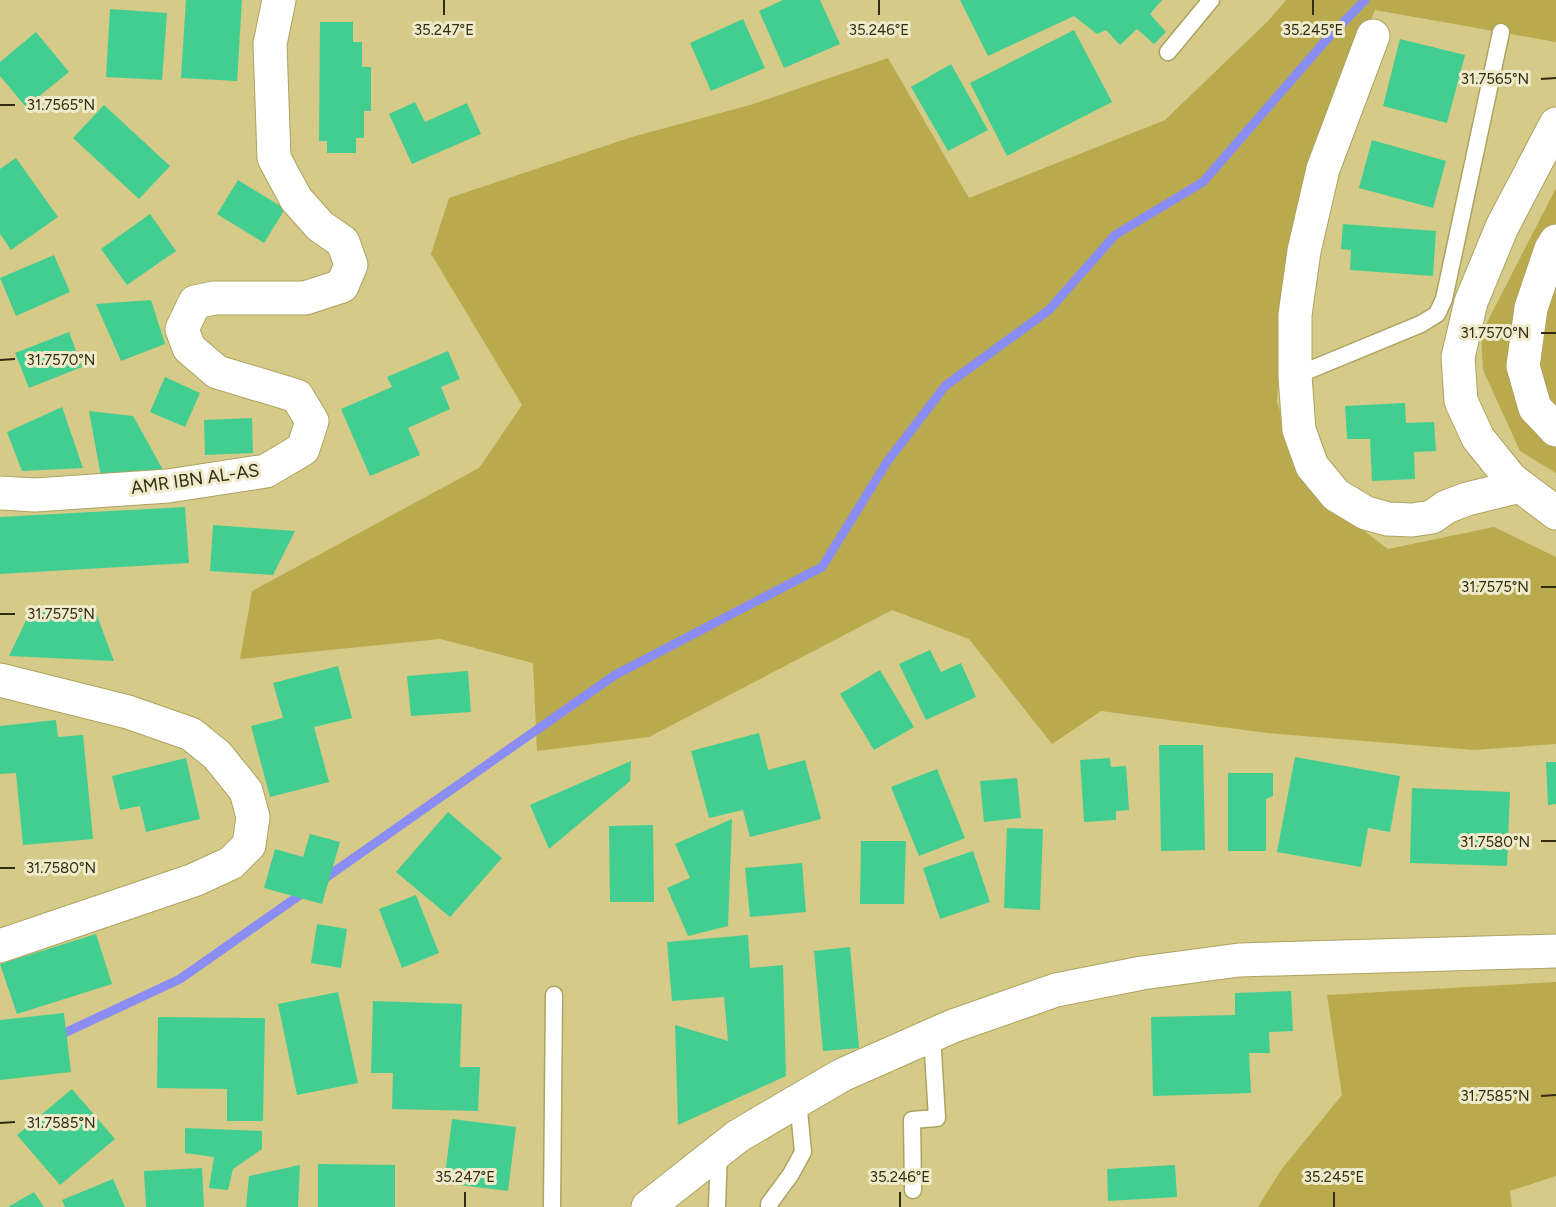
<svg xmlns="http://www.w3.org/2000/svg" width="1556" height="1207" viewBox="0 0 1556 1207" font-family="Figtree,sans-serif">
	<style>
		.green { fill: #b9aa4d }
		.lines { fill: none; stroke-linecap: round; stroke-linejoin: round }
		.stream { stroke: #8a8df3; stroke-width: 9 }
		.building { fill: #43ce91 }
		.lane-casing { stroke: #ada361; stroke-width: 19 }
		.street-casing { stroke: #ada361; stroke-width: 35 }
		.secondary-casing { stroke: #ada361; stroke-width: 35 }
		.lane { stroke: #fff; stroke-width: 16 }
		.street { stroke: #fff; stroke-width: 33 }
		.secondary { stroke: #fff; stroke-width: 33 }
		.ticks { fill: none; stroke: #322d12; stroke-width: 2 }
		.labels { text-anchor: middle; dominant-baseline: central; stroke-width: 6; stroke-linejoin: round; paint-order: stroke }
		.street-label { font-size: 18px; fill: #322d12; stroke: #efeac9 }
		.ticks-label { font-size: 15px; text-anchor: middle; fill: #322d12; stroke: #efeac9; stroke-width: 6; stroke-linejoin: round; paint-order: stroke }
	</style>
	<rect width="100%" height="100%" fill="#d5ca87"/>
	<g class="green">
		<polygon points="1286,0 1556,0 1556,42 1375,10 1308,168 1283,306 1277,402 1308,489 1388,549 1494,527 1556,557 1556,744 1474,750 1267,733 1101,711 1052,744 969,639 892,610 649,737 537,751 533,663 440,639 240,659 252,591 479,468 522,405 431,254 449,198 632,137 750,105 888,58 969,198 1165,120 1268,21"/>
		<polygon points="1556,188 1556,473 1520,451 1483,370 1481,334"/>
		<polygon points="1556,982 1556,1176 1510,1191 1512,1207 1258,1207 1281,1170 1342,1095 1327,995"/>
	</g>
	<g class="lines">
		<g class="stream">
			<polyline points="321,881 615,675 822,567 887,462 945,386 1049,310 1115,235 1203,182 1327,39 1365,0"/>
			<polyline points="56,1037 180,979 307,890"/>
		</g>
	</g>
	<g class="building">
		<polygon points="186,0 242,0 237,81 181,78"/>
		<polygon points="783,0 820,0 840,44 784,68 759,11"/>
		<polygon points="960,0 1162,0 1150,14 1166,32 1154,44 1137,29 1120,45 1106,30 1097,34 1074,16 988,56"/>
		<polygon points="110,9 167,13 162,80 106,77"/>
		<polygon points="743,19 765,68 711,91 690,43"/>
		<polygon points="320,22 353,22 353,42 362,42 362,67 371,67 371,111 364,111 364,138 356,138 356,153 327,153 327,141 319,141"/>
		<polygon points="1074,30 1112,102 1007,156 970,83"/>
		<polygon points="36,32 69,72 26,107 0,76 0,62"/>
		<polygon points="1400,39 1465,55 1447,123 1383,106"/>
		<polygon points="951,64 988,130 948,151 911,87"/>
		<polygon points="415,102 425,122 467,103 481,134 412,164 389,114"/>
		<polygon points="104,105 170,166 139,199 73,138"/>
		<polygon points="1372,140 1446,161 1433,208 1359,188"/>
		<polygon points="16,158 58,217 11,250 0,234 0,169"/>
		<polygon points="238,180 285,209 264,243 217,214"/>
		<polygon points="150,214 176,251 127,285 101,249"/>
		<polygon points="1343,224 1436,231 1433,276 1350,270 1351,250 1341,249"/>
		<polygon points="54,255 70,292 16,316 0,278"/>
		<polygon points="151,300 165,344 121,361 96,304"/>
		<polygon points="69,332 82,367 29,388 15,353"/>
		<polygon points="448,351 460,379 441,387 450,409 408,428 420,455 370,476 341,409 392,387 387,377"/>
		<polygon points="165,377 200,393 185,427 150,412"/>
		<polygon points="1405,403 1406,423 1434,422 1436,451 1414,452 1415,479 1372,481 1370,439 1347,439 1345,406"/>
		<polygon points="62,407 83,468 22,471 7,432"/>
		<polygon points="89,411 133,416 167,477 102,482"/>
		<polygon points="252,418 253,453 205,455 204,420"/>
		<polygon points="185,507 189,563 0,574 0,517"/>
		<polygon points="213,525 295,531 273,575 210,571"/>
		<polygon points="32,608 96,613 114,661 9,656"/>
		<polygon points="930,650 941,672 961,663 976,697 926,720 899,664"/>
		<polygon points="338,666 352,718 314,727 329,782 270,797 251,726 283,718 273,683"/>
		<polygon points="880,670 914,727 874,750 840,694"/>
		<polygon points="468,671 471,712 411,716 407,676"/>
		<polygon points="56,720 58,737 83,735 93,839 23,845 16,773 0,774 0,726"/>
		<polygon points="759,733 768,770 805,760 821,819 750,837 743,810 709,818 691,751"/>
		<polygon points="1159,745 1203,745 1205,850 1161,851"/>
		<polygon points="1295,757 1400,776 1390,832 1368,828 1361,867 1277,852"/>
		<polygon points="186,758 200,819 146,832 140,806 120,810 112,776"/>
		<polygon points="1110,758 1111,767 1126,766 1129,810 1116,811 1116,820 1084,822 1080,760"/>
		<polygon points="631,761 630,781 549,849 530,805"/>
		<polygon points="1546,762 1556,762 1556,804 1548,805"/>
		<polygon points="937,769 965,838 919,856 891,787"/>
		<polygon points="1228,773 1273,773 1273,796 1266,799 1266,851 1228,851"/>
		<polygon points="1017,778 1021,818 984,822 980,781"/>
		<polygon points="1412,788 1510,792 1507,866 1410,863"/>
		<polygon points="448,812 502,858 450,917 396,872"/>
		<polygon points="732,819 728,926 688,936 667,888 690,878 675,844"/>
		<polygon points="653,825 654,902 610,902 609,826"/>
		<polygon points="1007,828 1043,829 1040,910 1004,908"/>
		<polygon points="310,834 340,842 322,904 264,888 275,849 303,857"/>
		<polygon points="861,841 906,841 904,904 860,904"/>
		<polygon points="973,851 990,902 940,919 923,868"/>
		<polygon points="802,863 806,912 750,917 745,868"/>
		<polygon points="416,895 439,953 402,968 379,909"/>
		<polygon points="317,924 347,929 341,968 311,963"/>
		<polygon points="96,934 112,984 17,1014 0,964"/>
		<polygon points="748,935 750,968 783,965 786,1076 678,1125 675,1025 728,1041 724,997 672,1001 667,942"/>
		<polygon points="850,947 859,1048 823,1051 814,951"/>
		<polygon points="1291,991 1293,1031 1269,1032 1270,1053 1249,1053 1251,1093 1153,1096 1151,1017 1235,1015 1235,993"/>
		<polygon points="338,992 358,1083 297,1095 278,1004"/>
		<polygon points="373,1001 462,1004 460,1067 480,1067 478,1111 392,1109 393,1073 371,1073"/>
		<polygon points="64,1013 71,1072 0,1080 0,1020"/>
		<polygon points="158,1017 265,1018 263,1121 227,1121 227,1089 157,1088"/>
		<polygon points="72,1089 115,1139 60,1185 17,1135"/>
		<polygon points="452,1119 516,1127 508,1191 444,1183"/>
		<polygon points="185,1128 262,1131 262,1149 233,1169 228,1190 209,1188 214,1157 185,1153"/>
		<polygon points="318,1164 395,1165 395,1207 318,1207"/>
		<polygon points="300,1165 298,1207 246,1207 249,1176"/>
		<polygon points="1175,1165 1177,1197 1108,1201 1107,1169"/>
		<polygon points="202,1168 204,1207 146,1207 144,1171"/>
		<polygon points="113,1179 125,1207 65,1207 62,1200"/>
		<polygon points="34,1192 44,1207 8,1207"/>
	</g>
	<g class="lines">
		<defs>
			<g id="lane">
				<polyline points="1168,52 1211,0"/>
				<polyline points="1295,376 1421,324 1437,314 1444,299 1501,32"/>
				<polyline points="913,1190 912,1120 937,1118 932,1035"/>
				<polyline points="552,1207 554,995"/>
				<polyline points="717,1207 719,1151"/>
				<polyline points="769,1207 769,1204 791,1174 803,1152 798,1100"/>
			</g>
			<g id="street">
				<polyline points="1373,36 1323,169 1304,251 1295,315 1295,376 1299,430 1312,466 1336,495 1366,513 1388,519 1412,520 1432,517 1446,507 1467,499 1520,486"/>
				<polyline points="1556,124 1502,227 1471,302 1458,357 1461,401 1478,438 1511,479 1556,513"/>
				<polyline points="0,493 35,495 168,486 266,471 303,449 312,421 297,396 217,372 189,348 182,329 195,302 214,298 305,298 342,286 351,265 343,242 320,226 296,199 274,158 270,44 279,0"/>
				<polyline points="0,680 128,712 191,734 217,755 246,791 253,817 249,845 231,863 194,880 0,946"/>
			</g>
			<g id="secondary">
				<polyline points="1556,241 1551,249 1531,308 1523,366 1535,408 1556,430"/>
				<polyline points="648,1207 738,1136 842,1075 953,1026 1056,990 1142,973 1239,960 1556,951"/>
			</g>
		</defs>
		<use href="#lane" class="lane-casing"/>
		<use href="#street" class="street-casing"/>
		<use href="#secondary" class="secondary-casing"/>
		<use href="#lane" class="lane"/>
		<use href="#street" class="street"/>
		<use href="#secondary" class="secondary"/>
	</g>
	<path class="ticks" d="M444 0V15M879 0V15M1313 0V15M1541 79 1556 78M0 105H15M1541 333H1556M0 360 15 359M1541 587H1556M0 614H15M1541 841H1556M0 868H15M1541 1096 1556 1095M0 1123 15 1122M465 1192V1207M900 1192V1207M1334 1192V1207"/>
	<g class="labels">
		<g class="street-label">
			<text transform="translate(195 479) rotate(-8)">AMR IBN AL-AS</text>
		</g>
	</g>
	<g class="ticks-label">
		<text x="444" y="35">35.247°E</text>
		<text x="879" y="35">35.246°E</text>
		<text x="1313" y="35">35.245°E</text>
		<text x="1495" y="84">31.7565°N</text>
		<text x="61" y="110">31.7565°N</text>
		<text x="1495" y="338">31.7570°N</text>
		<text x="61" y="365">31.7570°N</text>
		<text x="1495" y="592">31.7575°N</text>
		<text x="61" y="619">31.7575°N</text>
		<text x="1495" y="847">31.7580°N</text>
		<text x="61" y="873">31.7580°N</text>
		<text x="1495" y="1101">31.7585°N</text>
		<text x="61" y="1128">31.7585°N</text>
		<text x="465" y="1182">35.247°E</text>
		<text x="900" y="1182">35.246°E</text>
		<text x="1334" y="1182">35.245°E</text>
	</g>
</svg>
